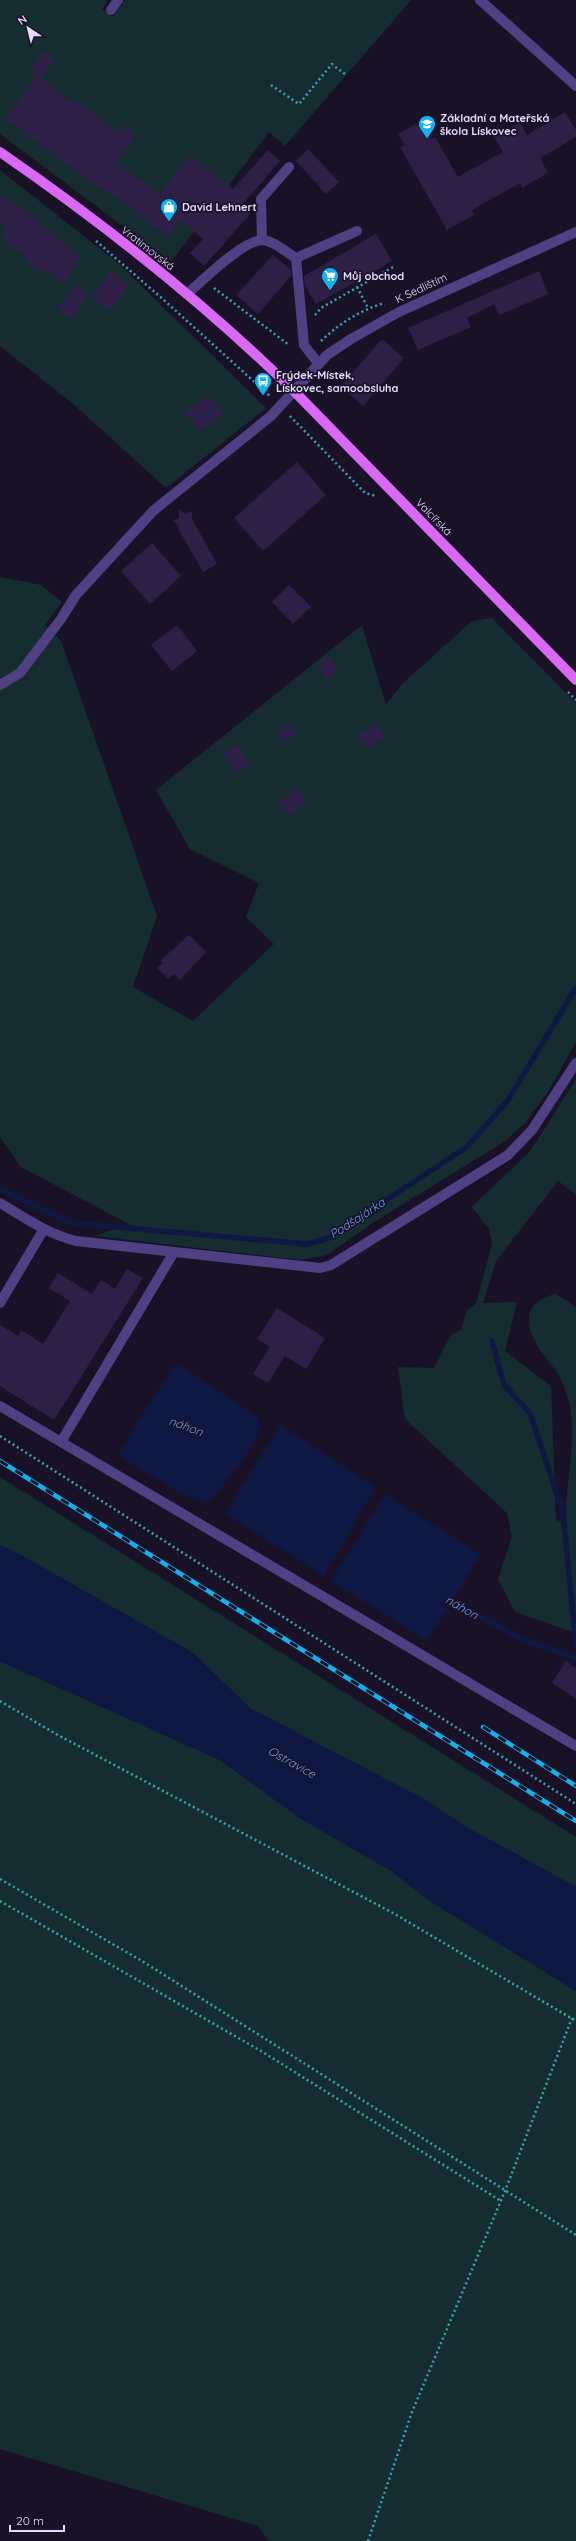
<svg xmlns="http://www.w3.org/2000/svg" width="576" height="2541" viewBox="0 0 576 2541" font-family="Quicksand,sans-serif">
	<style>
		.green { fill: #152d31 }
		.water { fill: #0e1843 }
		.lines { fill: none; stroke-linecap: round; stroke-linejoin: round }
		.stream { stroke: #0e1843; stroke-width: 5.5 }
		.building { fill: #2e1f47 }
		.path { stroke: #38a4b2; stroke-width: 2.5; stroke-dasharray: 2 3; stroke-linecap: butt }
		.minor { stroke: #4e4083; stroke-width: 10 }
		.major { stroke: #d969f5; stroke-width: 10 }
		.rail-casing { stroke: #13b2ef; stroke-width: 4.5 }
		.rail { stroke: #191227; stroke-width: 3; stroke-dasharray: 9; stroke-linecap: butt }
		.labels { text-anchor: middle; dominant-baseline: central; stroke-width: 3.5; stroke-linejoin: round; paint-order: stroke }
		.poi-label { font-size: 11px; font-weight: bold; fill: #e4dafd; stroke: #191227; text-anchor: start }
		.street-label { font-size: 11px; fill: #e4dafd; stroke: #191227 }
		.water-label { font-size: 12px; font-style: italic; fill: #6f9ff5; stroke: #191227 }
	</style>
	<rect width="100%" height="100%" fill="#191227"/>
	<g class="green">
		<polygon points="0,0 108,0 102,9 113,17 125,0 411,0 285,146 269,132 171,262 0,134"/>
		<polygon points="0,170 118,263 266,408 166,488 72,403 0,346"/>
		<polygon points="0,577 41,585 62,602 45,625 61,641 157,916 133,987 193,1021 274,944 246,917 259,883 190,849 156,790 362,625 386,705 402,684 472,621 492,618 576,703 576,1042 549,1090 525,1123 505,1141 371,1224 327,1255 300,1260 95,1236 129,1224 21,1167 0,1137"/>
		<path d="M576 1079V1194L558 1181 496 1261 483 1303 517 1302 505 1351 551 1386 556 1520 565 1523C566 1484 576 1446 570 1406 568 1397 564 1385 560 1377 549 1359 528 1341 529 1318 529 1304 545 1296 556 1294L576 1307V1633L515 1612 498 1579 512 1537 507 1513 405 1419 398 1367 434 1368 450 1336 461 1329 467 1311 476 1303 490 1252 492 1243 489 1229 472 1207 531 1150Z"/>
		<polygon points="0,1477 576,1837 576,1887 468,1828 422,1798 251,1709 193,1653 19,1554 0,1545"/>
		<polygon points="0,1661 220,1760 300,1818 393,1872 430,1901 576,1991 576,2541 269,2541 258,2526 0,2449"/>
	</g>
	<g class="water">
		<polygon points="178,1365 259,1417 260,1429 250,1450 213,1499 203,1503 173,1489 125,1460 119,1453 173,1366"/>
		<polygon points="280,1425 376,1487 324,1576 225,1513"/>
		<polygon points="385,1494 481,1555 427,1641 331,1581"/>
		<polygon points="0,1545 19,1554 193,1653 251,1709 422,1798 468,1828 576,1887 576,1991 430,1901 393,1872 300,1818 220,1760 0,1661"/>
	</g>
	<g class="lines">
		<g class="stream">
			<polyline points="0,1189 71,1223 307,1244 329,1238 468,1146 508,1100 576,988"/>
			<polyline points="492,1341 504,1385 530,1413 563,1512 576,1645"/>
			<polyline points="446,1598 526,1641 576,1658"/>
		</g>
	</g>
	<g class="building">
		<polygon points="43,51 55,59 42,78 72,103 75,100 119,133 124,124 136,133 116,163 160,194 189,156 233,189 268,150 280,161 241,206 250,214 204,266 190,253 203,239 181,219 168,236 157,228 156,229 108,190 107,193 6,119 36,76 29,72"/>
		<polygon points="565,112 576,130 576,137 540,158 548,173 522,188 520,183 472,210 474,215 447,230 400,147 405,145 398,134 418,123 424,134 427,132 431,139 435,137 458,177 503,152 494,137 520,122 527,135"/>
		<polygon points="308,149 339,182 326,194 296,161"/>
		<polygon points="0,194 11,203 13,201 82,258 63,283 46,270 43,273 39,272 26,261 28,258 1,237 7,229 0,223"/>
		<polygon points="376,234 392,261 316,304 305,285 304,276"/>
		<polygon points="273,255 291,270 291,276 258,314 236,295"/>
		<polygon points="111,271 129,286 110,311 92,296"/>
		<polygon points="539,271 548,294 499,315 494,304 467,318 471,327 418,350 408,328"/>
		<polygon points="76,284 89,293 72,319 58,309"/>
		<polygon points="382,339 404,358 363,406 341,386"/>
		<polygon points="208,395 223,413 200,431 185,413"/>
		<polygon points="297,462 326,495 263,551 234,518"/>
		<polygon points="179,509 186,514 192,511 192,519 217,564 203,572 179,530 179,526 173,521 179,518"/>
		<polygon points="152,543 181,576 150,604 121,571"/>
		<polygon points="289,585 311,607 293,624 272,602"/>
		<polygon points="177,625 197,651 172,671 151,645"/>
		<polygon points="329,657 339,670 327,680 317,667"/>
		<polygon points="288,722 297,733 286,742 277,731"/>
		<polygon points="375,723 385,736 369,749 358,736"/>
		<polygon points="236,745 250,763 238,773 223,755"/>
		<polygon points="296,788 307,801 289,816 278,803"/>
		<polygon points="189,935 206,952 180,980 174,974 168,979 157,968 163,963 161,960"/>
		<polygon points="127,1269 143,1278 54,1420 0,1386 0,1325 18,1336 21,1330 43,1344 70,1301 49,1288 58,1273 92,1294 101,1280 115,1289"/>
		<polygon points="277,1308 325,1338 306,1369 285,1356 268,1383 253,1374 270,1347 257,1339"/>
		<polygon points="566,1661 576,1668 576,1699 552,1683"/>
	</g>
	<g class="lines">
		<g class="path">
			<polyline points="271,85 299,104 332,64 346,75"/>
			<polyline points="96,241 165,301 271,397"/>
			<polyline points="357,287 368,308"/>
			<polyline points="214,288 289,345"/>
			<polyline points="315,315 321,308 393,267"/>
			<path d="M321 341C340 323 359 311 384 303"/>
			<polyline points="290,416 365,493 376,496"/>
			<polyline points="568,692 576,700"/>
			<polyline points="0,1436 576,1804"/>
			<polyline points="0,1701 56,1734 393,1913 576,2021"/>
			<polyline points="0,1879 142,1961 576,2235"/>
			<polyline points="0,1901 261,2051 501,2201"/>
			<polyline points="368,2541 412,2412 505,2191 572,2018"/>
		</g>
		<g class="minor">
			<polyline points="480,0 576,86"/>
			<polyline points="111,10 118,0"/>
			<polyline points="262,240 261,199 289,167"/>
			<polyline points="296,258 357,231"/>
			<path d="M187 294C202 281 243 240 263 240 274 241 286 252 296 258L304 345 318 363"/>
			<polyline points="0,685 20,673 61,619 76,595 153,511 271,416 327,355 351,339 399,312 576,232"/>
			<path d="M0 1203C25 1218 48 1234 76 1241L320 1268 331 1265 508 1155 532 1130 576 1063"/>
			<polyline points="0,1303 44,1229"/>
			<polyline points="0,1406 576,1746"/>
			<polyline points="61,1442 174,1252"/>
		</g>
		<path class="major" d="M0 152C103 223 203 302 293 390L576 680"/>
		<defs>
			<g id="rail">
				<polyline points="0,1461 576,1821"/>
				<polyline points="483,1727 576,1786"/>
			</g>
		</defs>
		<use href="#rail" class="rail-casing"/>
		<use href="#rail" class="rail"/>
	</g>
	<defs>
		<symbol id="school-pin" viewBox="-11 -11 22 30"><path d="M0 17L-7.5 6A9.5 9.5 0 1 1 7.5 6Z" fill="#13b2ef" stroke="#191227"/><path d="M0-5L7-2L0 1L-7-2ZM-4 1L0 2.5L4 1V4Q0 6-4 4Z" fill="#fff"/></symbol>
		<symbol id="shop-pin" viewBox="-11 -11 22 30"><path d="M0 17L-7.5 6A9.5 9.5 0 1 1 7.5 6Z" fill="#13b2ef" stroke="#191227"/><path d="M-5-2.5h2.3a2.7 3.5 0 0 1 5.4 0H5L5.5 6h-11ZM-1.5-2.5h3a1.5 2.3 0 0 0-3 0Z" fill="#fff"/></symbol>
		<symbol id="supermarket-pin" viewBox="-11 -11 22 30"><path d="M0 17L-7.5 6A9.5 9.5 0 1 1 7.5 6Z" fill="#13b2ef" stroke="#191227"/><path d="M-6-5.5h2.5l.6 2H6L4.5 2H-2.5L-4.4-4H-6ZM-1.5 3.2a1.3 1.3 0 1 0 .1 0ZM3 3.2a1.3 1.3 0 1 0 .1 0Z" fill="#fff"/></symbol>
		<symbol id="bus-pin" viewBox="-11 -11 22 30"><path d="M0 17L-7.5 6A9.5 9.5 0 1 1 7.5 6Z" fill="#13b2ef" stroke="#191227"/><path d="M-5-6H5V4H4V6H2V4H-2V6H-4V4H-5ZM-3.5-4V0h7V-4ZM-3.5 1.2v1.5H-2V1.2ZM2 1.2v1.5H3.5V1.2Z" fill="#fff"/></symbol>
	</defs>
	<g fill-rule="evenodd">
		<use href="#school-pin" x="417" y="114" width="20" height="27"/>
		<use href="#shop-pin" x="159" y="197" width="20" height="27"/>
		<use href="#supermarket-pin" x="320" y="266" width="20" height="27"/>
		<use href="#bus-pin" x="253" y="371" width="20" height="27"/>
	</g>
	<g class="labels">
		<g class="poi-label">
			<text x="440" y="118">Základní a Mateřská<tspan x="440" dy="13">škola Lískovec</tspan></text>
			<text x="182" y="207">David Lehnert</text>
			<text x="343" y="276">Můj obchod</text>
			<text x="276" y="375">Frýdek-Místek,<tspan x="276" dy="13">Lískovec, samoobsluha</tspan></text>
		</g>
		<g class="street-label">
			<text transform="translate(148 248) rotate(38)">Vratimovská</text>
			<text transform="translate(421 288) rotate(-25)">K Sedlištím</text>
			<text transform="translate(434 517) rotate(46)">Valcířská</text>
		</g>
		<g class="water-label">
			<text transform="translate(357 1218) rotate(-33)">Podšajárka</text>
			<text transform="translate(186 1426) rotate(20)">náhon</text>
			<text transform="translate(462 1607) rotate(30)">náhon</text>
			<text transform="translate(292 1762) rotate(29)">Ostravice</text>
		</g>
	</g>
	<g transform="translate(28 28) rotate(325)" stroke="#191227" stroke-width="3" paint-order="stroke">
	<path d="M0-3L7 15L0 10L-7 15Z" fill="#e4dafd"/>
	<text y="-6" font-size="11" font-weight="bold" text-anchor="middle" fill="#e4dafd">N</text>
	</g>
	<path d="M10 2525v6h54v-6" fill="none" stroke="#e4dafd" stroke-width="2"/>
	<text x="16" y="2525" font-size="12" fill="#e4dafd" stroke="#191227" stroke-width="3" paint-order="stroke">20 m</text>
</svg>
